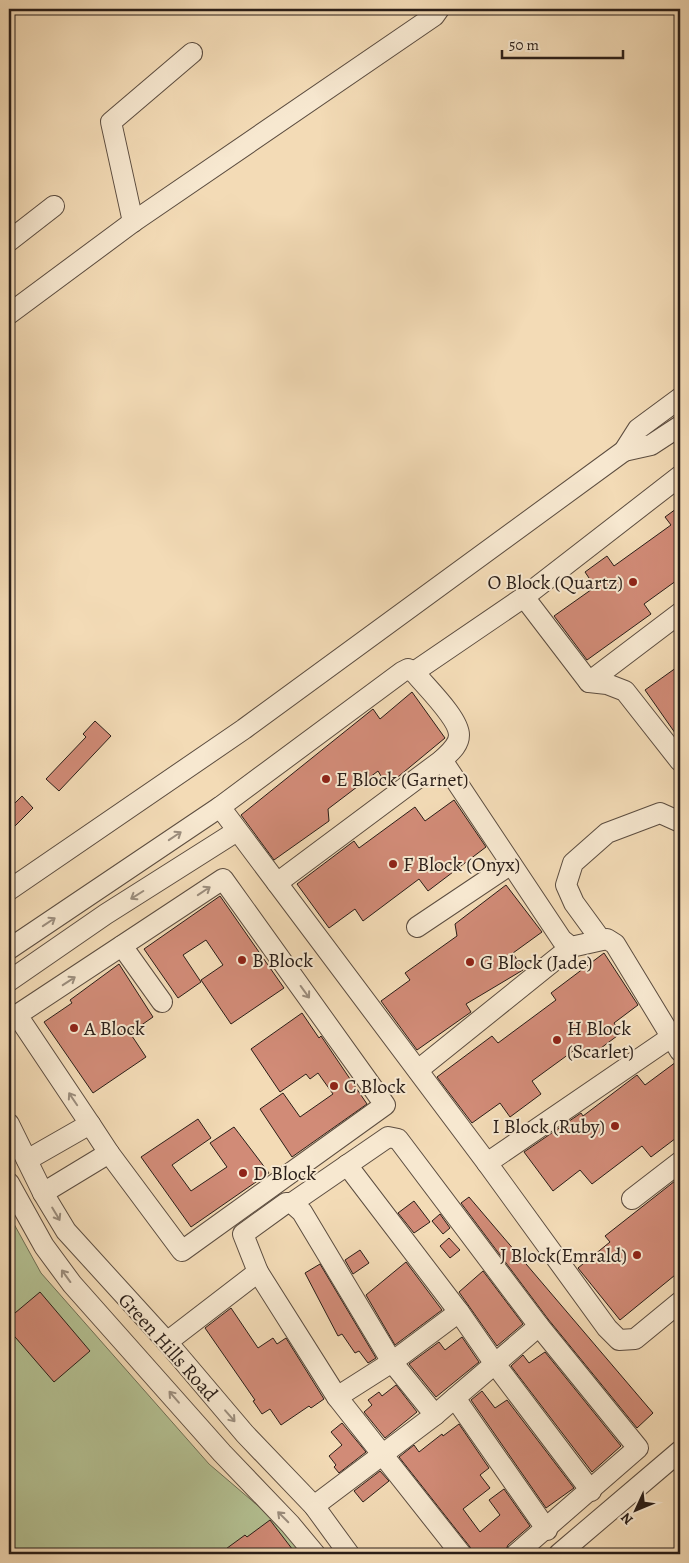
<svg xmlns="http://www.w3.org/2000/svg" width="689" height="1563" viewBox="0 0 689 1563" font-family="Alegreya,serif">
	<style>
		.grass { fill: #b4c193; stroke: #6f7056 }
		.building { fill: #d18b77; stroke: #2a1e18 }
		.lines { fill: none; stroke-linecap: round; stroke-linejoin: round }
		.minor-casing { stroke: #5c4d40; stroke-width: 22 }
		.minor { stroke: #f7e8d0; stroke-width: 20 }
		.oneway { stroke: #9b8d7d }
		.poi-dot { fill: #8f2418; stroke: #f7e8d0; stroke-width: 2 }
		.labels { text-anchor: middle; dominant-baseline: central; stroke-width: 4; stroke-linejoin: round; paint-order: stroke }
		.poi-label { font-size: 20px; fill: #2a1e18; stroke: #f7e8d0; text-anchor: start }
		.street-label { font-size: 20px; fill: #2a1e18; stroke: #f7e8d0 }
	</style>
	<rect width="100%" height="100%" fill="#f3dbb6"/>
	<filter id="stains"><feTurbulence type="fractalNoise" baseFrequency=".004" numOctaves="4"/><feColorMatrix values="0 0 0 0 .2 0 0 0 0 .09 0 0 0 0 .02 0 0 0 .5 -.17"/></filter>
	<radialGradient id="worn" r=".72"><stop offset=".6" stop-color="#630" stop-opacity="0"/><stop offset="1" stop-color="#630" stop-opacity=".3"/></radialGradient>
	<polygon class="grass" points="9,1215 41,1273 209,1464 284,1528 303,1554 9,1554"/>
	<g class="building">
		<polygon points="680,506 680,578 644,604 651,614 587,660 554,616 595,587 585,572 607,556 614,566 671,525 665,517"/>
		<polygon points="680,665 680,740 645,690"/>
		<polygon points="412,692 445,738 387,786 378,771 328,809 329,821 274,860 241,815 373,709 380,719"/>
		<polygon points="95,721 111,736 59,791 46,779 86,737 83,734"/>
		<polygon points="22,796 33,808 9,832 9,809"/>
		<polygon points="454,800 486,847 428,891 419,879 363,921 355,909 329,928 297,884 354,841 359,848 415,807 425,821"/>
		<polygon points="506,885 542,932 513,953 523,970 466,1004 471,1012 417,1050 381,1001 410,980 405,973 457,936 455,924"/>
		<polygon points="220,896 284,988 231,1024 201,980 223,965 206,940 183,955 201,982 178,998 144,949"/>
		<polygon points="604,953 638,1005 614,1023 621,1033 589,1057 580,1046 532,1081 541,1094 510,1117 500,1103 472,1123 437,1077 492,1036 498,1043 556,1000 551,993"/>
		<polygon points="119,964 153,1017 130,1033 146,1057 93,1093 44,1022 72,1003 70,1000"/>
		<polygon points="302,1013 319,1038 321,1036 367,1104 292,1157 260,1109 283,1093 300,1117 333,1094 318,1073 310,1079 306,1074 280,1092 251,1049"/>
		<polygon points="676,1062 680,1063 680,1135 651,1157 642,1146 592,1184 580,1170 553,1191 524,1152 581,1113 583,1116 637,1075 645,1085"/>
		<polygon points="198,1119 211,1138 172,1165 191,1191 227,1167 210,1143 234,1127 269,1173 191,1227 141,1157"/>
		<polygon points="680,1177 680,1271 620,1320 578,1268 610,1242 605,1236"/>
		<polygon points="469,1197 653,1413 637,1428 548,1319 461,1203"/>
		<polygon points="414,1201 430,1222 414,1233 398,1213"/>
		<polygon points="440,1214 450,1228 443,1234 432,1221"/>
		<polygon points="449,1238 460,1250 450,1258 440,1246"/>
		<polygon points="360,1250 369,1263 353,1274 345,1260"/>
		<polygon points="406,1262 442,1310 395,1345 366,1295"/>
		<polygon points="320,1264 376,1358 368,1363 359,1351 355,1353 342,1334 338,1336 305,1273"/>
		<polygon points="483,1271 523,1324 497,1346 459,1292"/>
		<polygon points="40,1292 90,1351 54,1382 9,1330 9,1318"/>
		<polygon points="231,1308 258,1348 273,1338 277,1344 286,1338 324,1399 311,1408 309,1406 281,1425 270,1409 262,1414 253,1401 255,1400 205,1328"/>
		<polygon points="462,1337 479,1362 436,1397 409,1364 439,1342 445,1350"/>
		<polygon points="545,1352 621,1446 592,1472 511,1366 523,1355 529,1363"/>
		<polygon points="396,1385 417,1412 385,1438 364,1412 372,1405 368,1400 379,1392 382,1396"/>
		<polygon points="482,1391 495,1408 507,1400 574,1488 546,1508 471,1400"/>
		<polygon points="342,1423 366,1452 339,1473 334,1467 336,1465 329,1456 342,1445 331,1432"/>
		<polygon points="459,1424 489,1468 480,1475 490,1488 463,1509 480,1532 500,1515 489,1500 504,1489 530,1526 508,1545 504,1554 473,1554 470,1547 399,1457 414,1445 419,1452 442,1434 443,1436"/>
		<polygon points="380,1471 389,1481 363,1502 354,1491"/>
		<polygon points="270,1520 296,1554 219,1554 245,1535 247,1537"/>
	</g>
	<g class="lines">
		<defs>
			<g id="minor">
				<polyline points="133,222 111,122 192,53"/>
				<polyline points="9,241 54,206"/>
				<polyline points="9,314 133,222 434,16 439,9"/>
				<polyline points="624,451 651,445 680,426"/>
				<polyline points="524,597 589,682 607,684 625,691 680,761"/>
				<polyline points="414,672 524,597 680,476"/>
				<polyline points="589,682 680,613"/>
				<polyline points="277,883 442,760"/>
				<polyline points="9,890 244,729 624,451 638,429 680,398"/>
				<polyline points="417,927 511,864"/>
				<polyline points="601,940 574,903 566,885 573,863 607,833 660,813 680,822"/>
				<polyline points="122,946 162,1002"/>
				<polyline points="9,949 220,807"/>
				<polyline points="9,981 106,914 237,831"/>
				<path d="M680 1051 615 944 607 939 571 947 562 940 442 760C449 753 459 746 459 735 459 718 425 686 414 672L408 669 402 672 220 807 487 1163 607 1328 619 1340 635 1339 680 1302"/>
				<polyline points="418,1070 571,947"/>
				<polyline points="9,1124 43,1193 66,1231 167,1342 245,1434 314,1506 349,1554"/>
				<polyline points="90,1124 109,1153"/>
				<polyline points="27,1160 90,1124 17,1015 223,879 385,1105 182,1251 109,1153 43,1193"/>
				<polyline points="487,1163 680,1031"/>
				<polyline points="347,1165 459,1312"/>
				<polyline points="9,1183 44,1246 72,1284 222,1453 290,1524 315,1554"/>
				<polyline points="632,1199 680,1162"/>
				<polyline points="292,1203 388,1137 398,1139 539,1326 638,1448 516,1554"/>
				<polyline points="258,1272 243,1234 286,1203 292,1203 302,1212 392,1362 435,1415"/>
				<polyline points="167,1342 258,1272 337,1397 461,1554"/>
				<polyline points="337,1397 392,1362 459,1312 495,1364 591,1491"/>
				<polyline points="455,1398 547,1530"/>
				<polyline points="314,1506 435,1415 539,1326"/>
				<polyline points="559,1554 680,1451"/>
			</g>
		</defs>
		<use href="#minor" class="minor-casing"/>
		<use href="#minor" class="minor"/>
	</g>
	<defs><path id="oneway-shaft" d="M-6 0H5M1.5-3L5.5 0L1.5 3" fill="none" stroke-width="1.6" stroke-linecap="round" stroke-linejoin="round" transform="scale(1.25)"/></defs>
	<g class="oneway">
		<use href="#oneway-shaft" transform="translate(175 836) rotate(-34)"/>
		<use href="#oneway-shaft" transform="translate(204 891) rotate(-34)"/>
		<use href="#oneway-shaft" transform="translate(137 895) rotate(148)"/>
		<use href="#oneway-shaft" transform="translate(49 922) rotate(-34)"/>
		<use href="#oneway-shaft" transform="translate(69 981) rotate(-33)"/>
		<use href="#oneway-shaft" transform="translate(305 992) rotate(54)"/>
		<use href="#oneway-shaft" transform="translate(73 1099) rotate(-124)"/>
		<use href="#oneway-shaft" transform="translate(56 1214) rotate(59)"/>
		<use href="#oneway-shaft" transform="translate(66 1276) rotate(-126)"/>
		<use href="#oneway-shaft" transform="translate(174 1397) rotate(-131)"/>
		<use href="#oneway-shaft" transform="translate(230 1416) rotate(49)"/>
		<use href="#oneway-shaft" transform="translate(283 1517) rotate(-135)"/>
	</g>
	<g class="poi-dot">
		<circle cx="633" cy="582" r="5"/>
		<circle cx="326" cy="779" r="5"/>
		<circle cx="393" cy="864" r="5"/>
		<circle cx="242" cy="960" r="5"/>
		<circle cx="470" cy="962" r="5"/>
		<circle cx="74" cy="1028" r="5"/>
		<circle cx="557" cy="1040" r="5"/>
		<circle cx="334" cy="1086" r="5"/>
		<circle cx="615" cy="1126" r="5"/>
		<circle cx="243" cy="1173" r="5"/>
		<circle cx="637" cy="1255" r="5"/>
	</g>
	<g class="labels">
		<g class="poi-label">
			<text x="623" y="582" text-anchor="end">O Block (Quartz)</text>
			<text x="336" y="779">E Block (Garnet)</text>
			<text x="403" y="864">F Block (Onyx)</text>
			<text x="252" y="960">B Block</text>
			<text x="480" y="962">G Block (Jade)</text>
			<text x="84" y="1028">A Block</text>
			<text x="567" y="1028">H Block<tspan x="567" dy="23">(Scarlet)</tspan></text>
			<text x="344" y="1086">C Block</text>
			<text x="605" y="1126" text-anchor="end">I Block (Ruby)</text>
			<text x="253" y="1173">D Block</text>
			<text x="627" y="1255" text-anchor="end">J Block(Emrald)</text>
		</g>
		<g class="street-label">
			<text transform="translate(168 1347) rotate(48)">Green Hills Road</text>
		</g>
	</g>
	<rect width="689" height="1563" fill="none" stroke="#f3dbb6" stroke-width="30"/>
	<rect x="10" y="10" width="669" height="1543" fill="none" stroke="#2a1e18" stroke-width="2.5"/>
	<rect x="15" y="15" width="659" height="1533" fill="none" stroke="#2a1e18"/>
	<g transform="translate(636 1510) rotate(226)" stroke="#f7e8d0" stroke-width="4" paint-order="stroke">
	<path d="M0-4L9 19L0 12L-9 19Z" fill="#2a1e18"/>
	<text y="-8" font-size="14" font-weight="bold" text-anchor="middle" fill="#2a1e18">N</text>
	</g>
	<path d="M502 50v8h121v-8" fill="none" stroke="#2a1e18" stroke-width="2.5"/>
	<text x="509" y="50" font-size="15" fill="#2a1e18" stroke="#f7e8d0" stroke-width="4" paint-order="stroke">50 m</text>
	<rect width="100%" height="100%" filter="url(#stains)"/>
	<rect width="100%" height="100%" fill="url(#worn)"/>
</svg>
